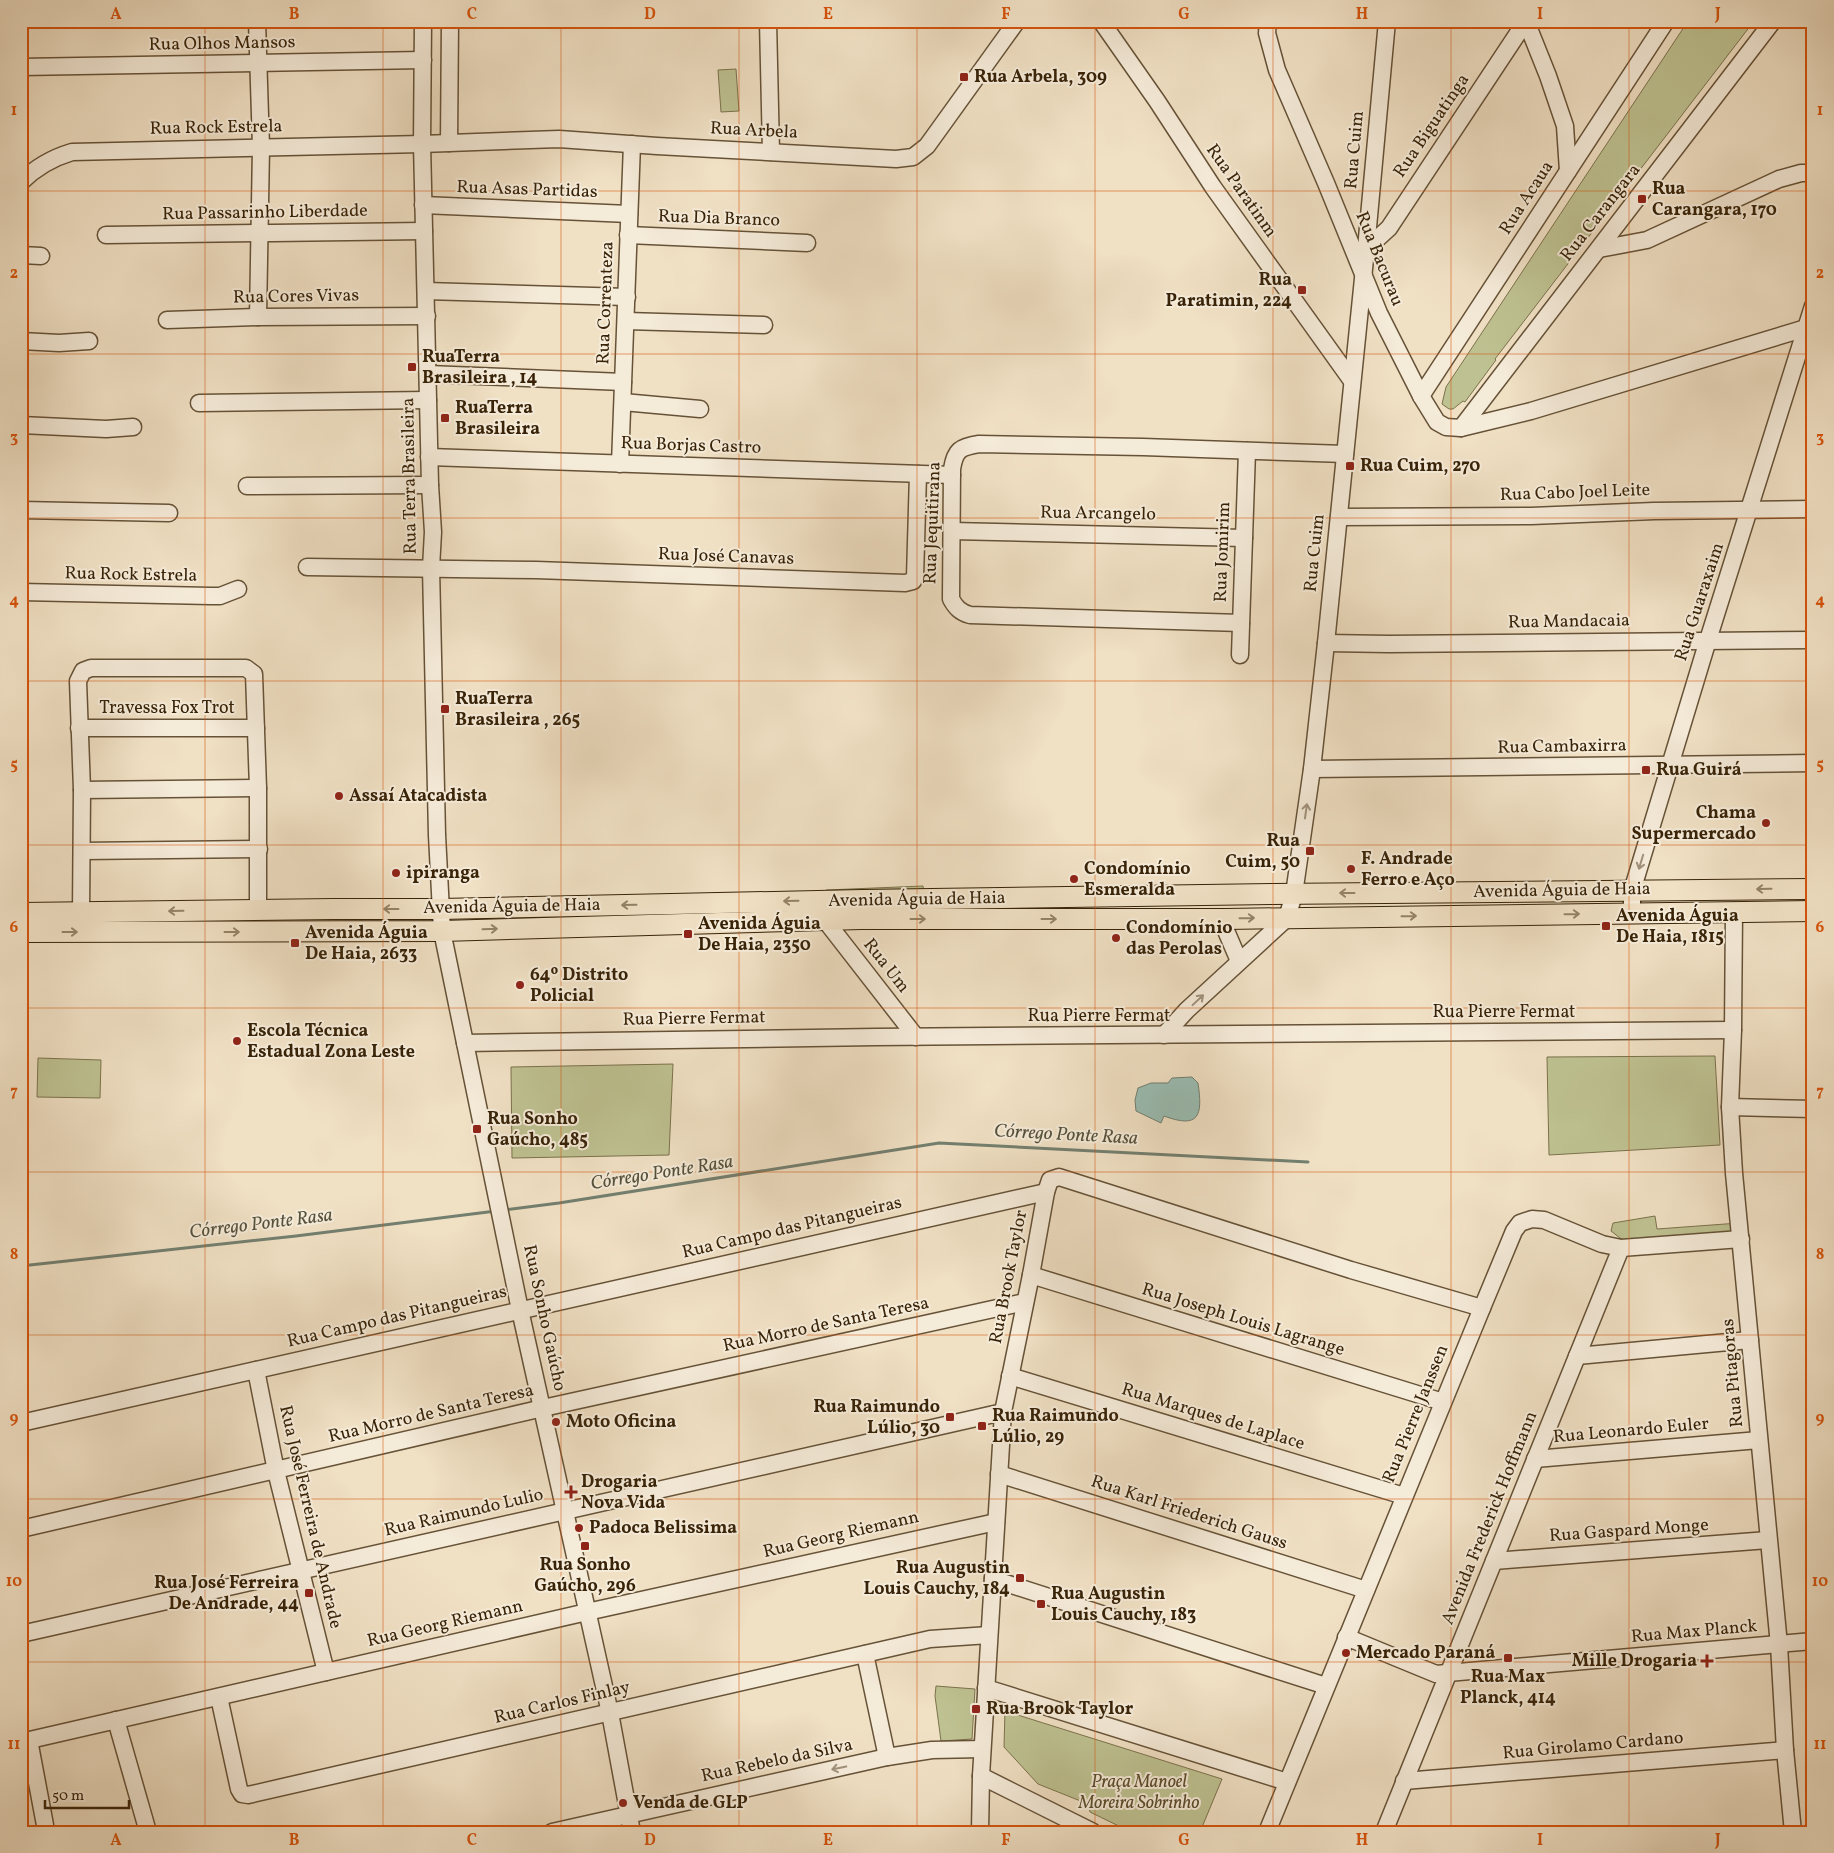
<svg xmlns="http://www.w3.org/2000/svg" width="1834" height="1853" viewBox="0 0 1834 1853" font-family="Vollkorn,serif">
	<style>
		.green { fill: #bec191; stroke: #7b724c }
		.water { fill: #9abdb3; stroke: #737f6f }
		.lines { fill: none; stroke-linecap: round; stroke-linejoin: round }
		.stream { stroke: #737f6f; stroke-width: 3 }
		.minor-casing { stroke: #665237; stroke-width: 19 }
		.major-casing { stroke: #382308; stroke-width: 22 }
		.minor { stroke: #f5ebd9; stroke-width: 16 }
		.major { stroke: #f0e0c4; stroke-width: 20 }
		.oneway { stroke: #a0917b }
		.oneway2 { stroke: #948266 }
		.grid { fill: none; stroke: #d6540c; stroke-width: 1; stroke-opacity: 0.55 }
		.poi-dot { fill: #8f2418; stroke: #f5ebd9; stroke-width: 2 }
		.labels { text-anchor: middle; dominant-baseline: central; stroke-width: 4; stroke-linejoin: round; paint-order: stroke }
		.street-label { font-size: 18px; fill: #382308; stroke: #f5ebd9 }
		.poi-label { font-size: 18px; font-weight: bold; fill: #382308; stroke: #f5ebd9; text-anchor: start }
		.park-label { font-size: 18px; font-style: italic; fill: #5a4a2a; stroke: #f5ebd9 }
		.water-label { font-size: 19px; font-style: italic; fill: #55513b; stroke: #f5ebd9 }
		.neatline { fill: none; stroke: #d6540c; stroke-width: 2 }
		.grid-label { font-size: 16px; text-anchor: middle; font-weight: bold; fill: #d6540c }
	</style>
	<rect width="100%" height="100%" fill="#f0e0c4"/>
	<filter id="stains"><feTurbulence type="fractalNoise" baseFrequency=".004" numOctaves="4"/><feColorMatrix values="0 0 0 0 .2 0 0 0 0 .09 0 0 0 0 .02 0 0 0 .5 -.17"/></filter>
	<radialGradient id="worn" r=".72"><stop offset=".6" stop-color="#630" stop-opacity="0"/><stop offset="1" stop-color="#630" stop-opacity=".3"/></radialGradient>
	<g class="green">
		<polygon points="1688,21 1754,21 1495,359 1496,360 1465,402 1463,401 1453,409 1449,409 1442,404 1446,387"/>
		<polygon points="736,69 739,111 721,112 718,70"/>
		<polygon points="923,886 924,893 826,894 826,890"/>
		<polygon points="1715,1056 1720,1145 1549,1155 1547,1057"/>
		<polygon points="38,1058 101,1060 100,1098 37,1097"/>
		<polygon points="673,1064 669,1155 512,1158 511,1067"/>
		<polygon points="1655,1216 1657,1229 1739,1223 1741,1239 1633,1248 1611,1231 1613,1223"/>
		<polygon points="936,1686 975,1689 972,1739 941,1741 935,1696"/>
		<polygon points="1005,1711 1222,1779 1200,1832 1131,1832 1090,1812 1088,1804 1038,1784 1004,1747"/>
	</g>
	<path class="water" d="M1192 1077 1198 1083C1203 1116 1199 1129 1164 1116L1161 1123 1136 1111 1135 1100 1138 1088 1151 1083H1168L1172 1078Z"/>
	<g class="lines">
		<g class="stream">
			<polyline points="504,1210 559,1203 939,1143 1308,1162"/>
			<polyline points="21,1266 296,1236 496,1211"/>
		</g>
		<defs>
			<g id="minor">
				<polyline points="257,21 261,147 258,317"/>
				<polyline points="423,21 422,144 430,485 433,532 431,568 437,835 442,931 520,1310 610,1713 632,1832"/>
				<polyline points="768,21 771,152"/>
				<polyline points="1101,21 1157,101 1213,187 1352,381"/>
				<polyline points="1268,21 1267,33 1277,70 1326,183 1379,313 1421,396 1437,422 1446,427 1461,428 1531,411 1806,328"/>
				<polyline points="1526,21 1548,76 1565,126 1568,171"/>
				<polyline points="21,67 423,60"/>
				<polyline points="449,143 450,21"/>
				<path d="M21 182C36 167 52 158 72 152L422 144 559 139 657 146 896 159 913 157 927 146 1017 21"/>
				<polyline points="423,205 629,214"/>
				<polyline points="106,235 424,231"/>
				<polyline points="628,235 807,243"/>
				<polyline points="1366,249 1389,228 1526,21"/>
				<polyline points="1599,249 1647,240 1779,179 1801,173 1813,173"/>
				<polyline points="21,255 41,256"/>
				<polyline points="426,291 627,297"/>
				<polyline points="167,320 258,317 427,316"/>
				<polyline points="626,321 764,325"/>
				<polyline points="21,341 59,343 89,341"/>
				<polyline points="428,374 623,382"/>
				<polyline points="1421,396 1666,21"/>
				<polyline points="623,402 700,409"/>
				<polyline points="199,403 428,400"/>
				<polyline points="21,425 106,429 133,427"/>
				<polyline points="1461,428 1773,21"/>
				<polyline points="429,457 952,475"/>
				<polyline points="620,464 632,144"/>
				<polyline points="247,486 430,485"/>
				<polyline points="21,510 169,513"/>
				<polyline points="1339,517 1531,516 1654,511 1813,509"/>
				<polyline points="952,531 1244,538"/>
				<polyline points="307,567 536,570 905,583 913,581 915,577 918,474"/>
				<polyline points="21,592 211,596 220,596 238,589"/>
				<path d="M1241 623 970 615C960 612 956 608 951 599L952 469C955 450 960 447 979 444L1143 447 1345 454"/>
				<polyline points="1326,643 1389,644 1813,640"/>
				<polyline points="1240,655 1247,451"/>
				<polyline points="79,728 256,728"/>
				<polyline points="1312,769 1813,763"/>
				<polyline points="82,790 258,788"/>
				<polyline points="82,851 259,849"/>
				<polyline points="1734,911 1733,1030 1730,1107 1734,1173 1779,1645 1785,1750 1793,1832"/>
				<polyline points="1632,912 1632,891 1708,640 1813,306"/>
				<polyline points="81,913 82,790 78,681 83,671 91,668 246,668 254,674 258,788 258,910"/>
				<polyline points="1221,919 1239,961"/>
				<polyline points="825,920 916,1037"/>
				<polyline points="1164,1035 1187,1010 1287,918 1294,894 1312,769 1326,643 1366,249 1387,21"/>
				<polyline points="465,1043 876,1037 1733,1030"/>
				<polyline points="1730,1107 1813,1109"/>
				<polyline points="1031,1275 1443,1402"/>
				<polyline points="1577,1356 1750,1340"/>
				<polyline points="256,1370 276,1471 326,1672"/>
				<polyline points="1010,1376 1404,1496"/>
				<polyline points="21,1423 1046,1192"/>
				<polyline points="1535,1459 1759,1440"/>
				<polyline points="999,1474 1366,1590"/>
				<polyline points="21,1529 543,1408 1025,1302"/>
				<polyline points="1494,1561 1768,1540"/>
				<polyline points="993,1579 1326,1686"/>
				<polyline points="21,1634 1003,1412"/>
				<polyline points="1346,1637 1436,1674 1813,1641"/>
				<polyline points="865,1654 887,1757"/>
				<polyline points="986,1688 1287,1782"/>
				<polyline points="219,1697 239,1789 242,1794 248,1795 930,1639 989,1635"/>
				<polyline points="116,1720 148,1832"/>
				<polyline points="29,1740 45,1825"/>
				<polyline points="21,1742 587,1612 996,1522"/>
				<polyline points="981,1776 1093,1832"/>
				<polyline points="1404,1781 1785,1750"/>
				<polyline points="552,1832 887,1757 932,1750 982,1749"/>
				<polyline points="980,1832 981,1776 1003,1412 1031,1275 1046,1192 1050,1180 1059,1177 1351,1270 1482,1308"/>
				<polyline points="1267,1832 1482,1308 1514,1231 1520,1223 1532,1219 1544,1220 1602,1244 1621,1248 1741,1239"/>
				<polyline points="1384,1832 1621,1248"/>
			</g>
			<g id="major">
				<polyline points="21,913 333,909 440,909 862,900 1272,894 1813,889"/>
				<polyline points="21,932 442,931 861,919 1226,919 1813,911"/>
			</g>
		</defs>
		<use href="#minor" class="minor-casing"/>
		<use href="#major" class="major-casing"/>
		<use href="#minor" class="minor"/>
		<use href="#major" class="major"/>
	</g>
	<defs><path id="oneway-shaft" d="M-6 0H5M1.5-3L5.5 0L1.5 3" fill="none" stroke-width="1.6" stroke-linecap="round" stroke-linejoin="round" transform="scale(1.25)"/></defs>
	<g class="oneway">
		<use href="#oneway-shaft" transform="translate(1306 811) rotate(-82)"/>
		<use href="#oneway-shaft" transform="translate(1641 862) rotate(107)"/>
		<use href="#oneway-shaft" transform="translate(1198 1000) rotate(-43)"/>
		<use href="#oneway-shaft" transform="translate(839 1768) rotate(168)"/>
	</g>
	<g class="oneway2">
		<use href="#oneway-shaft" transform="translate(1764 889) rotate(179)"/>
		<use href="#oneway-shaft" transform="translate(1347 893) rotate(180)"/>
		<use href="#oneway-shaft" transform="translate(791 901) rotate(179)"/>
		<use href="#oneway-shaft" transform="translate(629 905) rotate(179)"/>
		<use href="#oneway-shaft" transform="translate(391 909) rotate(-180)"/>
		<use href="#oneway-shaft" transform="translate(176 911) rotate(179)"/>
		<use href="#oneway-shaft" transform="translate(1572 914) rotate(-1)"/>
		<use href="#oneway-shaft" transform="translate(1409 916) rotate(-1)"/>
		<use href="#oneway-shaft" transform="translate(1247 918) rotate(-1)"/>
		<use href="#oneway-shaft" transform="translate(918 919)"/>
		<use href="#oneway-shaft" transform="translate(1049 919)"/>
		<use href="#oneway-shaft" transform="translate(490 929) rotate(-2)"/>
		<use href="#oneway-shaft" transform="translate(70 932)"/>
		<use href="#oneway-shaft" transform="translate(232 932)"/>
	</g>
	<path class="grid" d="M205 21V1832M383 21V1832M561 21V1832M739 21V1832M917 21V1832M1095 21V1832M1273 21V1832M1451 21V1832M1629 21V1832M21 191H1813M21 354H1813M21 518H1813M21 681H1813M21 845H1813M21 1008H1813M21 1172H1813M21 1335H1813M21 1499H1813M21 1662H1813"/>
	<g class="poi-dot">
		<rect x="959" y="72" width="10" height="10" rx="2.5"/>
		<rect x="1637" y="194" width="10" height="10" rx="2.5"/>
		<rect x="1297" y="285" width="10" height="10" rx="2.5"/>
		<rect x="407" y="362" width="10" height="10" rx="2.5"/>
		<rect x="440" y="413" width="10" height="10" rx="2.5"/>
		<rect x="1345" y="461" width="10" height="10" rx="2.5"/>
		<rect x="440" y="704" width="10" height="10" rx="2.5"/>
		<rect x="1641" y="765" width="10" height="10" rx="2.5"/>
		<circle cx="339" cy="796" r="5"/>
		<circle cx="1766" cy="823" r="5"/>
		<rect x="1305" y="846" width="10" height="10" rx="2.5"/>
		<circle cx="1351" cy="869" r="5"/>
		<circle cx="396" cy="873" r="5"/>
		<circle cx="1074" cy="879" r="5"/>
		<rect x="1601" y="921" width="10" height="10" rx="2.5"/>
		<rect x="683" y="929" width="10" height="10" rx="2.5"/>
		<circle cx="1116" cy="938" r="5"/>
		<rect x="290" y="938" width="10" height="10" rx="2.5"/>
		<circle cx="520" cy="985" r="5"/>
		<circle cx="237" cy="1041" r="5"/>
		<rect x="472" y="1124" width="10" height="10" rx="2.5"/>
		<rect x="945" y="1412" width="10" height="10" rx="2.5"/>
		<circle cx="556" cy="1422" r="5"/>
		<rect x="977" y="1421" width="10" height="10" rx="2.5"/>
		<path d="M568.5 1484.5h5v5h5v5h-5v5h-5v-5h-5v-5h5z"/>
		<circle cx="579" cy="1528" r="5"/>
		<rect x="580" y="1541" width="10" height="10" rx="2.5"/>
		<rect x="1015" y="1573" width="10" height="10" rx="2.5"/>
		<rect x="304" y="1588" width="10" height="10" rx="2.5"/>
		<rect x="1036" y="1599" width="10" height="10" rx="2.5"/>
		<circle cx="1346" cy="1653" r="5"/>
		<rect x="1503" y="1653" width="10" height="10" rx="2.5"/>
		<path d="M1704.5 1653.5h5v5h5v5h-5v5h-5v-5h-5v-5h5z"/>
		<rect x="971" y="1704" width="10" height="10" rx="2.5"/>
		<circle cx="623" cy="1803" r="5"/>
	</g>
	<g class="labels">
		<g class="street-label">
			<text transform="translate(222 44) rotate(-1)">Rua Olhos Mansos</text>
			<text transform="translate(1432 126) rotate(-56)">Rua Biguatinga</text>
			<text transform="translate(216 128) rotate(-1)">Rua Rock Estrela</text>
			<text transform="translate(754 131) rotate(3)">Rua Arbela</text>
			<text transform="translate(1355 150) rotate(-85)">Rua Cuim</text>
			<text transform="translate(527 190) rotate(2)">Rua Asas Partidas</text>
			<text transform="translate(1241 191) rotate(55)">Rua Paratinm</text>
			<text transform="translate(1527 198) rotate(-57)">Rua Acaua</text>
			<text transform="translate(265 213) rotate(-1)">Rua Passarinho Liberdade</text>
			<text transform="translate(1601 213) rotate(-52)">Rua Carangara</text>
			<text transform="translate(719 219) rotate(2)">Rua Dia Branco</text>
			<text transform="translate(1379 259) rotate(68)">Rua Bacurau</text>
			<text transform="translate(296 297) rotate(-1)">Rua Cores Vivas</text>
			<text transform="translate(606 303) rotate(-88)">Rua Correnteza</text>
			<text transform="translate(691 446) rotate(2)">Rua Borjas Castro</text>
			<text transform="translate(410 476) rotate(-91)">Rua Terra Brasileira</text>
			<text transform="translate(1575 493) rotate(-2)">Rua Cabo Joel Leite</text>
			<text transform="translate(1098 514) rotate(1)">Rua Arcangelo</text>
			<text transform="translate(933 523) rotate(-88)">Rua Jequitirana</text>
			<text transform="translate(1223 552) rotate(-88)">Rua Jomirim</text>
			<text transform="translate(1315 553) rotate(-84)">Rua Cuim</text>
			<text transform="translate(726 557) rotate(2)">Rua José Canavas</text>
			<text transform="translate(131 575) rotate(1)">Rua Rock Estrela</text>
			<text transform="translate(1700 602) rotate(-72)">Rua Guaraxaim</text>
			<text transform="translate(1569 622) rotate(-1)">Rua Mandacaia</text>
			<text x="167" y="708">Travessa Fox Trot</text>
			<text transform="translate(1562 747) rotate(-1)">Rua Cambaxirra</text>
			<text transform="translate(1562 891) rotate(-1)">Avenida Águia de Haia</text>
			<text transform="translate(917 900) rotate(-1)">Avenida Águia de Haia</text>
			<text transform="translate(512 907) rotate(-1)">Avenida Águia de Haia</text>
			<text transform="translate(886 966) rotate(52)">Rua Um</text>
			<text x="1504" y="1012">Rua Pierre Fermat</text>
			<text x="1099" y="1016">Rua Pierre Fermat</text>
			<text transform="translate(694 1019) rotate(-1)">Rua Pierre Fermat</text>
			<text transform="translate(792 1228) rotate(-13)">Rua Campo das Pitangueiras</text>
			<text transform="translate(1009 1277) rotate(-79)">Rua Brook Taylor</text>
			<text transform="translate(397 1317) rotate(-13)">Rua Campo das Pitangueiras</text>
			<text transform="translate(544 1318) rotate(78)">Rua Sonho Gaúcho</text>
			<text transform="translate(1243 1320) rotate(17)">Rua Joseph Louis Lagrange</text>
			<text transform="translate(826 1325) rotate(-12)">Rua Morro de Santa Teresa</text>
			<text transform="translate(1733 1373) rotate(-95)">Rua Pitagoras</text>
			<text transform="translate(431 1414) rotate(-13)">Rua Morro de Santa Teresa</text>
			<text transform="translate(1416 1414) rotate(-68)">Rua Pierre Janssen</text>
			<text transform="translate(1213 1417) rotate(17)">Rua Marques de Laplace</text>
			<text transform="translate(1631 1431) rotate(-5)">Rua Leonardo Euler</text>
			<text transform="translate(464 1513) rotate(-13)">Rua Raimundo Lulio</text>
			<text transform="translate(1189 1513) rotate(18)">Rua Karl Friederich Gauss</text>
			<text transform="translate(310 1517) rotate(77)">Rua José Ferreira de Andrade</text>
			<text transform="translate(1490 1518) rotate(-68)">Avenida Frederick Hoffmann</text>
			<text transform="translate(1629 1531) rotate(-4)">Rua Gaspard Monge</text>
			<text transform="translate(841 1535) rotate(-13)">Rua Georg Riemann</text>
			<text transform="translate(445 1624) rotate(-13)">Rua Georg Riemann</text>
			<text transform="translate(1694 1632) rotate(-5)">Rua Max Planck</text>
			<text transform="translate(562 1703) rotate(-13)">Rua Carlos Finlay</text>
			<text transform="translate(1593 1746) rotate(-5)">Rua Girolamo Cardano</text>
			<text transform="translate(777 1761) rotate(-12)">Rua Rebelo da Silva</text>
		</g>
		<g class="poi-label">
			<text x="974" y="77">Rua Arbela, 309</text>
			<text x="1652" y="189">Rua<tspan x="1652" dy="21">Carangara, 170</tspan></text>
			<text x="1292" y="280" text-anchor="end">Rua<tspan x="1292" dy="21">Paratimin, 224</tspan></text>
			<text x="422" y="357">RuaTerra<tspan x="422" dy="21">Brasileira , 14</tspan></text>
			<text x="455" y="408">RuaTerra<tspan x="455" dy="21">Brasileira</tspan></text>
			<text x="1360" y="466">Rua Cuim, 270</text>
			<text x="455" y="699">RuaTerra<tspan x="455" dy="21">Brasileira , 265</tspan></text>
			<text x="1656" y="770">Rua Guirá</text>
			<text x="349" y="796">Assaí Atacadista</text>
			<text x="1756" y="813" text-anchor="end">Chama<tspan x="1756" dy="21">Supermercado</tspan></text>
			<text x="1300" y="841" text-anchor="end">Rua<tspan x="1300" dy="21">Cuim, 50</tspan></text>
			<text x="1361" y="859">F. Andrade<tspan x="1361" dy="21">Ferro e Aço</tspan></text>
			<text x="1084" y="869">Condomínio<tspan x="1084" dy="21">Esmeralda</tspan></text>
			<text x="406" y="873">ipiranga</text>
			<text x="1616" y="916">Avenida Águia<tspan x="1616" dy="21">De Haia, 1815</tspan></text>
			<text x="698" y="924">Avenida Águia<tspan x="698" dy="21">De Haia, 2350</tspan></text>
			<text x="1126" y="928">Condomínio<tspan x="1126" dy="21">das Perolas</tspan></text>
			<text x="305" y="933">Avenida Águia<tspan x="305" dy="21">De Haia, 2633</tspan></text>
			<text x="530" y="975">64º Distrito<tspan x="530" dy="21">Policial</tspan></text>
			<text x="247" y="1031">Escola Técnica<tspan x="247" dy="21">Estadual Zona Leste</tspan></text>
			<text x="487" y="1119">Rua Sonho<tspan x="487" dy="21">Gaúcho, 485</tspan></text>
			<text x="940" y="1407" text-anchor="end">Rua Raimundo<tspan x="940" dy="21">Lúlio, 30</tspan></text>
			<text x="992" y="1416">Rua Raimundo<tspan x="992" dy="21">Lúlio, 29</tspan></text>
			<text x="566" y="1422">Moto Oficina</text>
			<text x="581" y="1482">Drogaria<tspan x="581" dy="21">Nova Vida</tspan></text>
			<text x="589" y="1528">Padoca Belissima</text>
			<text x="585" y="1565" text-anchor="middle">Rua Sonho<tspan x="585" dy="21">Gaúcho, 296</tspan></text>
			<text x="1010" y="1568" text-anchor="end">Rua Augustin<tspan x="1010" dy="21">Louis Cauchy, 184</tspan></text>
			<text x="299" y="1583" text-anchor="end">Rua José Ferreira<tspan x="299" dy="21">De Andrade, 44</tspan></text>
			<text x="1051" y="1594">Rua Augustin<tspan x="1051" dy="21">Louis Cauchy, 183</tspan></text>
			<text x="1356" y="1653">Mercado Paraná</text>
			<text x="1697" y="1661" text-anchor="end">Mille Drogaria</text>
			<text x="1508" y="1677" text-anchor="middle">Rua Max<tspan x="1508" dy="21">Planck, 414</tspan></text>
			<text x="986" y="1709">Rua Brook Taylor</text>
			<text x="633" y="1803">Venda de GLP</text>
		</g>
		<g class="park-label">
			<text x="1139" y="1782">Praça Manoel<tspan x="1139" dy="21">Moreira Sobrinho</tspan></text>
		</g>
		<g class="water-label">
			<text transform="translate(1066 1135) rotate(3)">Córrego Ponte Rasa</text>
			<text transform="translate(662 1173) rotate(-9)">Córrego Ponte Rasa</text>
			<text transform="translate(261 1224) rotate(-7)">Córrego Ponte Rasa</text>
		</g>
	</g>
	<rect width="1834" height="1853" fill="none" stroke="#f0e0c4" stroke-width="55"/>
	<path d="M45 1800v8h84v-8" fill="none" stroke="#382308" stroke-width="2.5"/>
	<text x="52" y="1800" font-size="15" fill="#382308" stroke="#f5ebd9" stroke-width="4" paint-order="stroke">50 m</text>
	<rect x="28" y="28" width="1778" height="1798" class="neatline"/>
	<g class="grid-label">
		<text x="116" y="19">A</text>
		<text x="294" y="19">B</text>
		<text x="472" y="19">C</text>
		<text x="650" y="19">D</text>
		<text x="828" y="19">E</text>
		<text x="1006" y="19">F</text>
		<text x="1184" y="19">G</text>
		<text x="1362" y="19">H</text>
		<text x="1540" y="19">I</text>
		<text x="1718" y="19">J</text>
		<text x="14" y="115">1</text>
		<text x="1820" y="115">1</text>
		<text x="14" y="278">2</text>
		<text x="1820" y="278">2</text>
		<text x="14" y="442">3</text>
		<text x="1820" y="442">3</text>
		<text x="14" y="605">4</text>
		<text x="1820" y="605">4</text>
		<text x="14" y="769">5</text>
		<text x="1820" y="769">5</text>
		<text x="14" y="932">6</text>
		<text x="1820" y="932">6</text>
		<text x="14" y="1096">7</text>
		<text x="1820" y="1096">7</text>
		<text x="14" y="1259">8</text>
		<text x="1820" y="1259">8</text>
		<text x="14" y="1423">9</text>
		<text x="1820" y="1423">9</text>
		<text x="14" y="1586">10</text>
		<text x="1820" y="1586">10</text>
		<text x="14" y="1749">11</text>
		<text x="1820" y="1749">11</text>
		<text x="116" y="1845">A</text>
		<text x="294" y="1845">B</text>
		<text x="472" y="1845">C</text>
		<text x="650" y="1845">D</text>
		<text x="828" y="1845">E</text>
		<text x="1006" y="1845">F</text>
		<text x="1184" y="1845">G</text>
		<text x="1362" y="1845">H</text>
		<text x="1540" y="1845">I</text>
		<text x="1718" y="1845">J</text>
	</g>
	<rect width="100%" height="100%" filter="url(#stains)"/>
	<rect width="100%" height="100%" fill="url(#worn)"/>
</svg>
